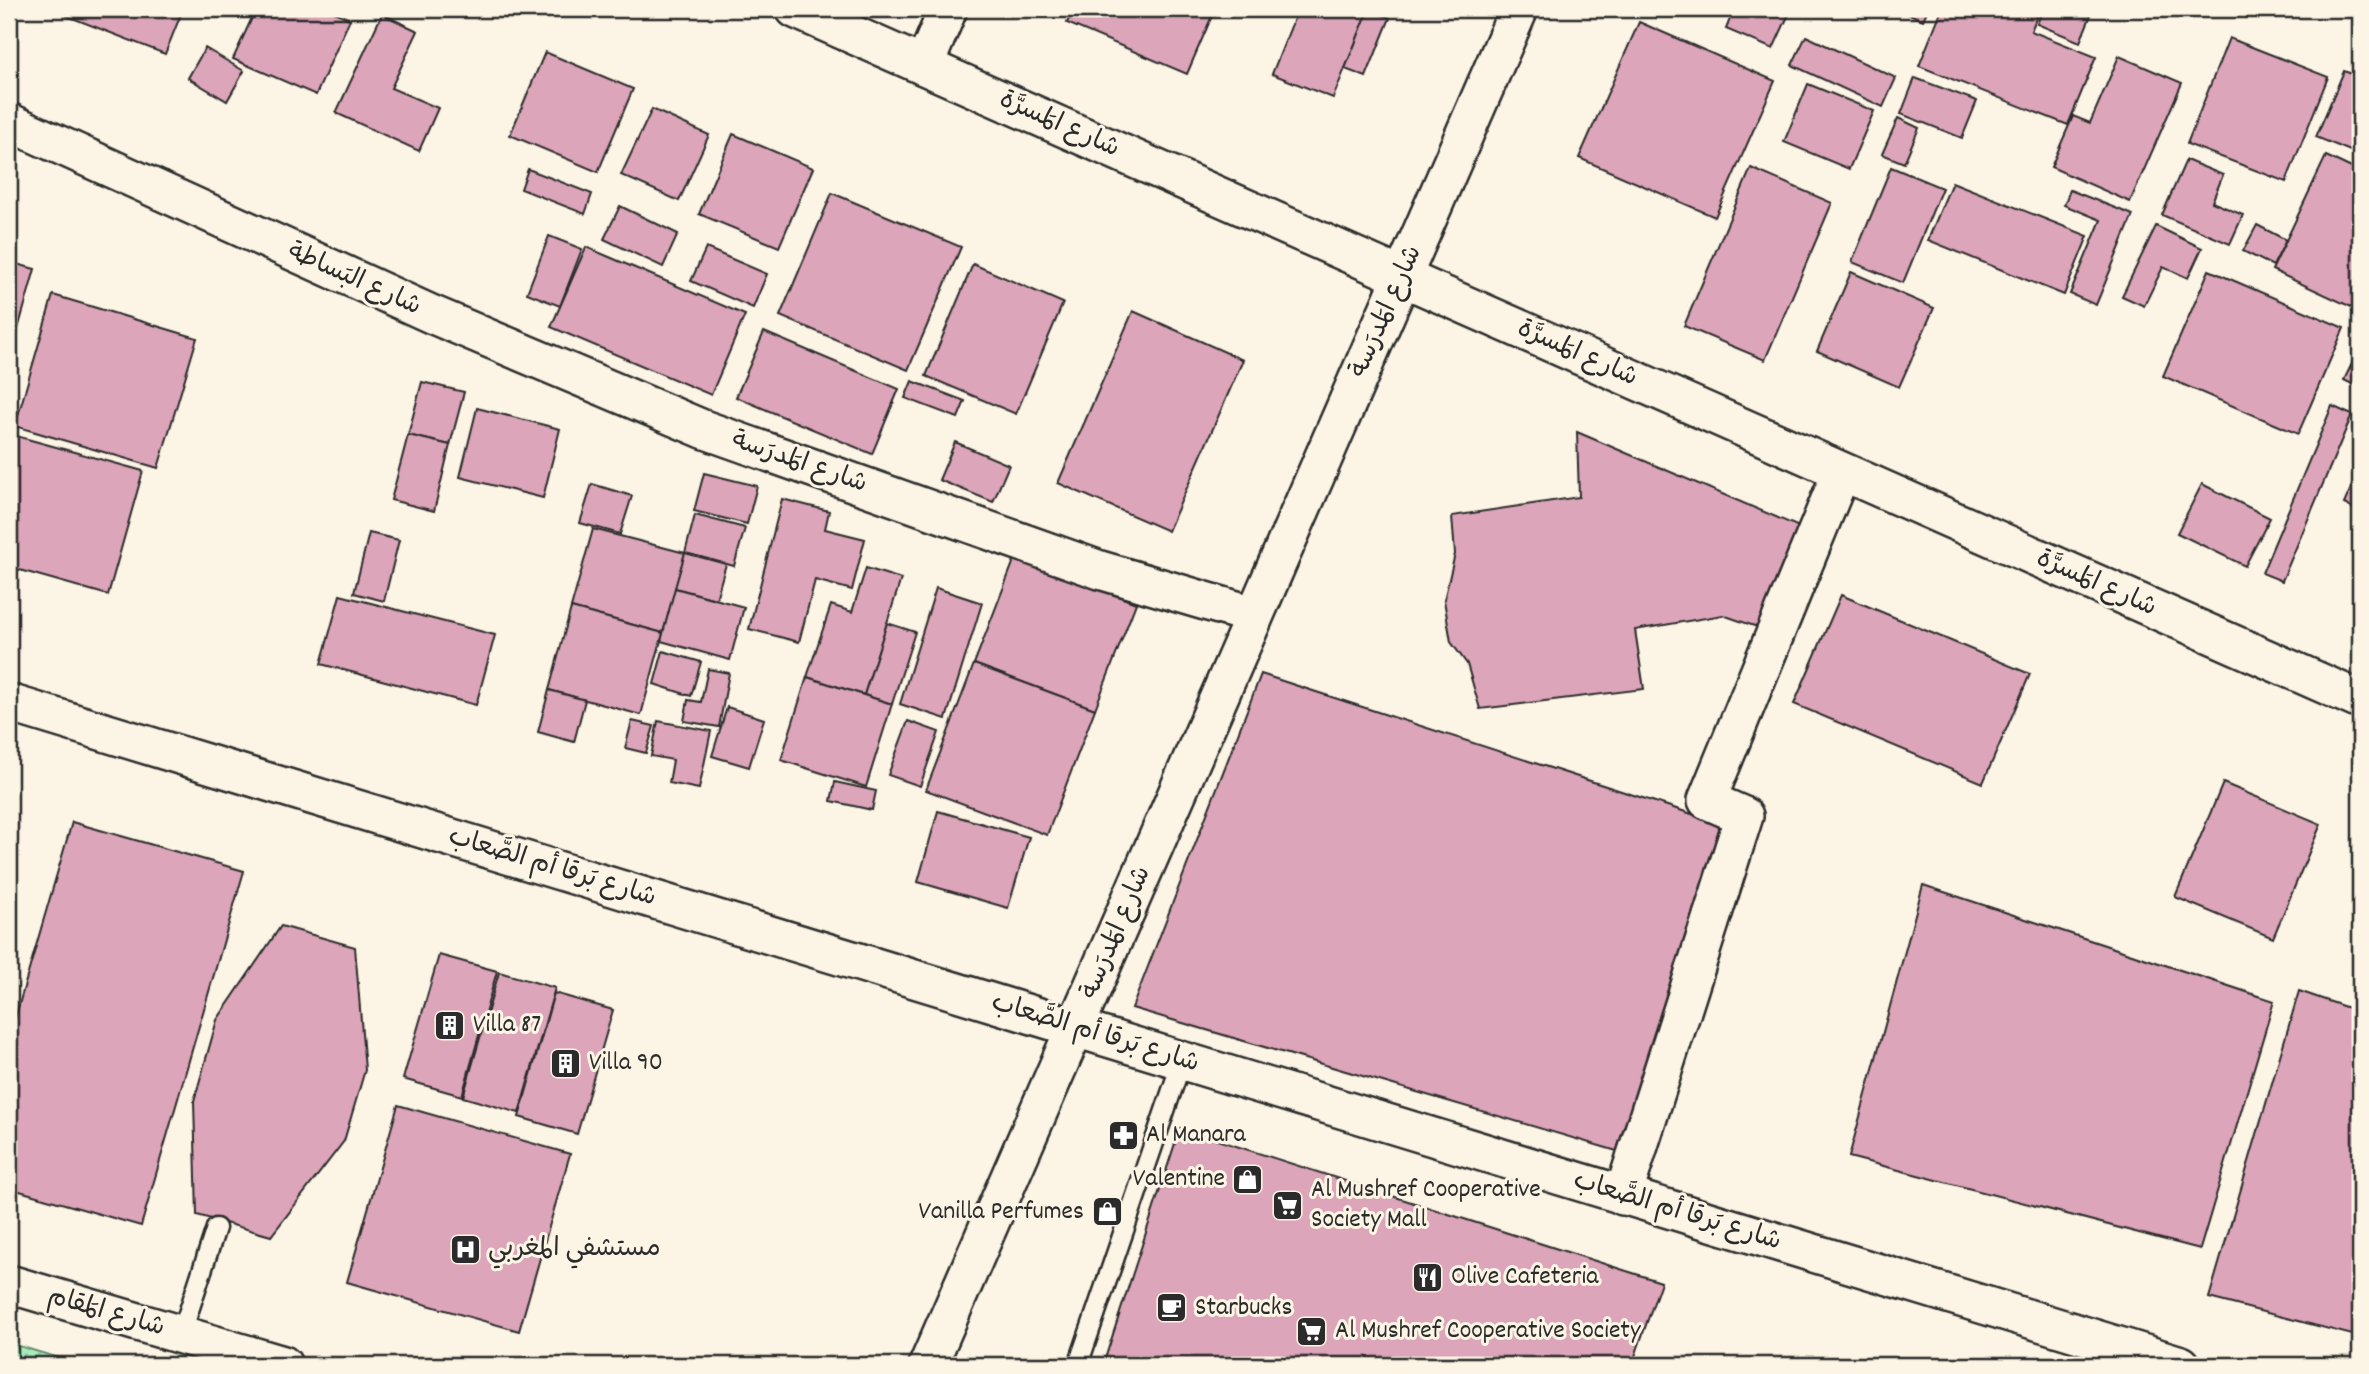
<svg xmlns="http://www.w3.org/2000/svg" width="2369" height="1374" viewBox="0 0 2369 1374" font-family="Dekko,'Playpen Sans Arabic',sans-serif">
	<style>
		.park { fill: url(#park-dots); stroke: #688c72; stroke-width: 2 }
		.building { fill: #dca5ba; stroke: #2b2b2b; stroke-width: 2 }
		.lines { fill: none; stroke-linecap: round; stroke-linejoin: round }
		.lane-casing { stroke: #2b2b2b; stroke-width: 23 }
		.street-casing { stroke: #2b2b2b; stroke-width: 42 }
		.lane { stroke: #fcf5e5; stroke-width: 18 }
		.street { stroke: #fcf5e5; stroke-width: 37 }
		.labels { text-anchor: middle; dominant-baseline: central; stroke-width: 6; stroke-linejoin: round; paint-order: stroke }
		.street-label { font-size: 26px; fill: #2b2b2b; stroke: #fcf5e5 }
		.poi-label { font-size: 26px; fill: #2b2b2b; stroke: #fcf5e5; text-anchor: start }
	</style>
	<defs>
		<pattern id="park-dots" width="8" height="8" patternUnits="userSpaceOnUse" patternTransform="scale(1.75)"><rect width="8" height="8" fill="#a6edb9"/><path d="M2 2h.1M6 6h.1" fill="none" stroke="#8fcb9f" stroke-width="1.8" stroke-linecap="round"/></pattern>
	</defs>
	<rect width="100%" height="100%" fill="#fcf5e5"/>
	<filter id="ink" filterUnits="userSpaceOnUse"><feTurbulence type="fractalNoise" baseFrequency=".0143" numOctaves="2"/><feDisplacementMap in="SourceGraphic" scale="14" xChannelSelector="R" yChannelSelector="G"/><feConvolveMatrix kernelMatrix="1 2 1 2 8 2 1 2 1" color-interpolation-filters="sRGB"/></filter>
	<g filter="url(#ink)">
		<polygon class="park" points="9,1343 82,1365 9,1365"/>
		<g class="building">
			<polygon points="70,9 168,9 181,14 165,54 67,16"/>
			<polygon points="256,9 328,9 350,19 316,95 233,59"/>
			<polygon points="1073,9 1215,9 1187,74 1067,23"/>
			<polygon points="1298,9 1369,9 1333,98 1272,74"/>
			<polygon points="1369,9 1390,18 1366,77 1345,69"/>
			<polygon points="1734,9 1777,9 1789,14 1773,49 1726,29"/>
			<polygon points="1903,9 1928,9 1923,20 1902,11"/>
			<polygon points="1942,9 2040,9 2031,31 2096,57 2068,125 1919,66"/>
			<polygon points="2043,9 2075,9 2091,15 2080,42 2037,24"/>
			<polygon points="382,14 418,31 391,88 438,108 419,151 336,113"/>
			<polygon points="1639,22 1775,81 1715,217 1579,158"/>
			<polygon points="1806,36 1896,78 1883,107 1792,65"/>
			<polygon points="2229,38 2328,77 2286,182 2187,144"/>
			<polygon points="205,48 244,71 227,101 188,78"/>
			<polygon points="545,52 633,89 598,172 510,135"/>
			<polygon points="2119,56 2182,83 2130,202 2051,167 2073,116 2090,123"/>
			<polygon points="2344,71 2360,77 2360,155 2316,137"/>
			<polygon points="1915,78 1977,101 1962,138 1901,114"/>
			<polygon points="1808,84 1874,111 1849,169 1784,142"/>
			<polygon points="652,109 709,135 679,201 621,175"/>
			<polygon points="1898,118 1919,128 1904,163 1882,154"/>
			<polygon points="733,134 813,168 779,247 699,214"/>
			<polygon points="2326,156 2360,172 2360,311 2272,270"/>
			<polygon points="2186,160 2223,175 2212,202 2243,215 2230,244 2162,215"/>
			<polygon points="1891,167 1942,188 1903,283 1852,262"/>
			<polygon points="1751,168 1832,203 1765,360 1684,326"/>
			<polygon points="528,169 592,194 585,214 521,189"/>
			<polygon points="1952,182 2088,236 2064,295 1928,240"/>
			<polygon points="2070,190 2133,215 2096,305 2070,294 2101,220 2064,205"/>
			<polygon points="832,193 961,247 908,370 780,316"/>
			<polygon points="620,206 678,234 663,267 604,239"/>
			<polygon points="2257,225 2286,240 2273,266 2243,251"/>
			<polygon points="2156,226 2202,248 2188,278 2163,267 2144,306 2122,296"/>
			<polygon points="549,236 582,249 560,306 527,293"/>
			<polygon points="586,247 745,315 711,395 551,327"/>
			<polygon points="706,248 767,274 753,308 691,281"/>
			<polygon points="9,262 35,269 9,361"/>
			<polygon points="973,264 1063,303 1016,414 926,376"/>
			<polygon points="2209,270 2344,328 2298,434 2163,376"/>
			<polygon points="1851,272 1934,308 1899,387 1817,351"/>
			<polygon points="53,295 197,338 158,468 15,426"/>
			<polygon points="1133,311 1243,360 1168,531 1058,483"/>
			<polygon points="764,332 899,389 872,454 736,397"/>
			<polygon points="2360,347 2360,388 2344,380"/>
			<polygon points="912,381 965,401 958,418 905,398"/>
			<polygon points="422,382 464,392 450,445 408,435"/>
			<polygon points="2332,406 2352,415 2282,581 2262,573"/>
			<polygon points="477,408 560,429 543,498 460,477"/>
			<polygon points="1577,432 1804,529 1760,628 1723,615 1635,630 1644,689 1480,709 1467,664 1451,642 1444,600 1455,554 1452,516 1579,497"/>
			<polygon points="9,434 143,471 108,595 9,567"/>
			<polygon points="408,435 450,445 434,511 391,500"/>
			<polygon points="955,442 1009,465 993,502 939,480"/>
			<polygon points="2360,467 2360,512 2344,504"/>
			<polygon points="704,473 757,486 747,524 694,511"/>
			<polygon points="592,484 632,496 620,534 580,523"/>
			<polygon points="2202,484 2270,518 2245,566 2177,533"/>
			<polygon points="782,499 829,511 825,529 865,539 852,590 815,580 799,642 749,629"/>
			<polygon points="695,515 745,528 734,566 685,553"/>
			<polygon points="593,529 685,553 663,633 571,608"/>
			<polygon points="369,533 399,540 384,601 354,593"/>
			<polygon points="685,553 726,564 716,599 675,588"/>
			<polygon points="1015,558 1136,603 1095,709 974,664"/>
			<polygon points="866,568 901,579 864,695 807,677 831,605 852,612"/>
			<polygon points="675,588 744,607 730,660 661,641"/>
			<polygon points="936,588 982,603 946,719 900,704"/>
			<polygon points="340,595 495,635 476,705 321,664"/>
			<polygon points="1841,595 2030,674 1983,783 1794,704"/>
			<polygon points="571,608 663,633 641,715 549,690"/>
			<polygon points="887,623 915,632 892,704 864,695"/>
			<polygon points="663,651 701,662 691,696 654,684"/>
			<polygon points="974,664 1095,709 1047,835 926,790"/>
			<polygon points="708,669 729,673 719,727 684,721 688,700 701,702"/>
			<polygon points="1261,674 1735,828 1627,1154 1132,1008"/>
			<polygon points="807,677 892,704 866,787 781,760"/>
			<polygon points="549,690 585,700 574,742 538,732"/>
			<polygon points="727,707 764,719 749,767 712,756"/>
			<polygon points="632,721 654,726 646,753 625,748"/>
			<polygon points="658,721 711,731 699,789 669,783 673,760 651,756"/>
			<polygon points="908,721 939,732 920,786 888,775"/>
			<polygon points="835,782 876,791 872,810 831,801"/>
			<polygon points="2223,783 2321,824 2273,938 2175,897"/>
			<polygon points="938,811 1029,837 1008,908 918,882"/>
			<polygon points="72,822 244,871 141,1226 9,1188 9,1039"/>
			<polygon points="1923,885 2274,1001 2200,1249 1849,1157"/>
			<polygon points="281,926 355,947 365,1070 344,1141 271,1236 197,1215 194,1101 217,1020"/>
			<polygon points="439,955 497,971 462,1096 403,1079"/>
			<polygon points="499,972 555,988 519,1113 463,1097"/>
			<polygon points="2299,991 2360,1012 2360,1337 2209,1298"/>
			<polygon points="554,993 613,1010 577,1134 519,1117"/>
			<polygon points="398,1105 570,1154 519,1331 347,1282"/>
			<polygon points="1180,1128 1661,1282 1632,1365 1103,1365"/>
		</g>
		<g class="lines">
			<defs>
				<g id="lane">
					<polyline points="181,1335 216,1228"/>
					<polyline points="1078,1365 1182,1061"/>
				</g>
				<g id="street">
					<polyline points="795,9 2360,700"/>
					<polyline points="924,66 948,9"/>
					<polyline points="9,122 431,314 703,429 1100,570 1253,615"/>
					<polyline points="9,703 2181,1365"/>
					<polyline points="1623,1196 1744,816 1707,800 1841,473"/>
					<polyline points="9,1284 283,1365"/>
					<polyline points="928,1365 1519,9"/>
				</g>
			</defs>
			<use href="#lane" class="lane-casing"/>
			<use href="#street" class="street-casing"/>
			<use href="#lane" class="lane"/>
			<use href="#street" class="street"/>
		</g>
	</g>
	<defs>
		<symbol id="building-square" viewBox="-11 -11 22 22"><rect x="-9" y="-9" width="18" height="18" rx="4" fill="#2b2b2b" stroke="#fcf5e5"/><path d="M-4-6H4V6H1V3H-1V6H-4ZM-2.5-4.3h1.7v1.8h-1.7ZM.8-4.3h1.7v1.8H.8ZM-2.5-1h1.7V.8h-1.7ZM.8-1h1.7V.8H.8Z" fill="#fff"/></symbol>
		<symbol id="pharmacy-square" viewBox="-11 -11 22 22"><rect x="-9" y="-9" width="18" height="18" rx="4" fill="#2b2b2b" stroke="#fcf5e5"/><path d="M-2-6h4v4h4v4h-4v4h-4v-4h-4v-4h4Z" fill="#fff"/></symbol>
		<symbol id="shop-square" viewBox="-11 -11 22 22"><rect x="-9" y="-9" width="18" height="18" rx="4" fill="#2b2b2b" stroke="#fcf5e5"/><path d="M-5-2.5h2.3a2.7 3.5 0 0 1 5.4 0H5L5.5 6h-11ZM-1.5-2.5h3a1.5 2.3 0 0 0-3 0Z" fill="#fff"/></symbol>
		<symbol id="supermarket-square" viewBox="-11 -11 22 22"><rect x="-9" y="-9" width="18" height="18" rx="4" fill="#2b2b2b" stroke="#fcf5e5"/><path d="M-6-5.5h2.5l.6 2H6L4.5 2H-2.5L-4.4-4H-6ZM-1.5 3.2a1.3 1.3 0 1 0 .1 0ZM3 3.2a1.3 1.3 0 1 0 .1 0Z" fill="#fff"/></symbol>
		<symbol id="hospital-square" viewBox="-11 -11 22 22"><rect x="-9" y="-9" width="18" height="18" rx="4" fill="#2b2b2b" stroke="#fcf5e5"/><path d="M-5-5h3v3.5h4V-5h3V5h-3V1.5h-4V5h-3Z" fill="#fff"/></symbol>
		<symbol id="restaurant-square" viewBox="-11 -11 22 22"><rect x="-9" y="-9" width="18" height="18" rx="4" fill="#2b2b2b" stroke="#fcf5e5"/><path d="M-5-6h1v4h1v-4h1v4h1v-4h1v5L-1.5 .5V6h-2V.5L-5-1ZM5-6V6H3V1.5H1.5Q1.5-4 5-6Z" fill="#fff"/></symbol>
		<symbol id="cafe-square" viewBox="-11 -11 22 22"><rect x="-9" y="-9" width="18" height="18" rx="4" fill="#2b2b2b" stroke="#fcf5e5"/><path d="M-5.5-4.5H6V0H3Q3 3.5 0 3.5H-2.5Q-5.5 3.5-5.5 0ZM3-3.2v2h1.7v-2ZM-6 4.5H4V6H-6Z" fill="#fff"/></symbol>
	</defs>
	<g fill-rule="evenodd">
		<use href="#building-square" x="432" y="1008" width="35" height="35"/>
		<use href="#building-square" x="548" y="1046" width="35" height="35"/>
		<use href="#pharmacy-square" x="1106" y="1118" width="35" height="35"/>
		<use href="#shop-square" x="1230" y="1162" width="35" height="35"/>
		<use href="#supermarket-square" x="1270" y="1188" width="35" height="35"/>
		<use href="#shop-square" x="1090" y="1194" width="35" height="35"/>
		<use href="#hospital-square" x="448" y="1232" width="35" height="35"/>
		<use href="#restaurant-square" x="1410" y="1260" width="35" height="35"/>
		<use href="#cafe-square" x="1154" y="1290" width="35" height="35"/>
		<use href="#supermarket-square" x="1294" y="1314" width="35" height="35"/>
	</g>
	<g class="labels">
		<g class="street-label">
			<text transform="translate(1059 125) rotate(24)">شارع المَسرَّة</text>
			<text transform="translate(354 280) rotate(24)">شارع البَساطة</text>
			<text transform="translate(1387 312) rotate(-66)">شارع المَدرَسة</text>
			<text transform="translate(1577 354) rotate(24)">شارع المَسرَّة</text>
			<text transform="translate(799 463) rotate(19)">شارع المَدرَسة</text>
			<text transform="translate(2096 584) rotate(24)">شارع المَسرَّة</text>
			<text transform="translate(552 868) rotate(17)">شارع بَرقا أم الصَّعاب</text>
			<text transform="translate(1117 933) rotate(-67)">شارع المَدرَسة</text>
			<text transform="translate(1095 1034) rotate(17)">شارع بَرقا أم الصَّعاب</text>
			<text transform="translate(1677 1212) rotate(17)">شارع بَرقا أم الصَّعاب</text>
			<text transform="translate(106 1313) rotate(16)">شارع المَقام</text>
		</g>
		<g class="poi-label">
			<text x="473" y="1025">Villa 87</text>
			<text x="589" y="1063">Villa 90</text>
			<text x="1146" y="1135">Al Manara</text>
			<text x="1225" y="1179" text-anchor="end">Valentine</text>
			<text x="1311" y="1190">Al Mushref Cooperative<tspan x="1311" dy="30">Society Mall</tspan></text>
			<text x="1084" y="1212" text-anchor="end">Vanilla Perfumes</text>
			<text x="488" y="1249">مستشفي المغربي</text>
			<text x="1451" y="1277">Olive Cafeteria</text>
			<text x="1195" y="1308">Starbucks</text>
			<text x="1335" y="1331">Al Mushref Cooperative Society</text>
		</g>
	</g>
	<rect width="2369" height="1374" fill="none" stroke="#fcf5e5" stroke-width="35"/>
	<rect x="18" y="18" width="2334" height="1339" fill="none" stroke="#2b2b2b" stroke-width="2.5" filter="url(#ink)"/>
</svg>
